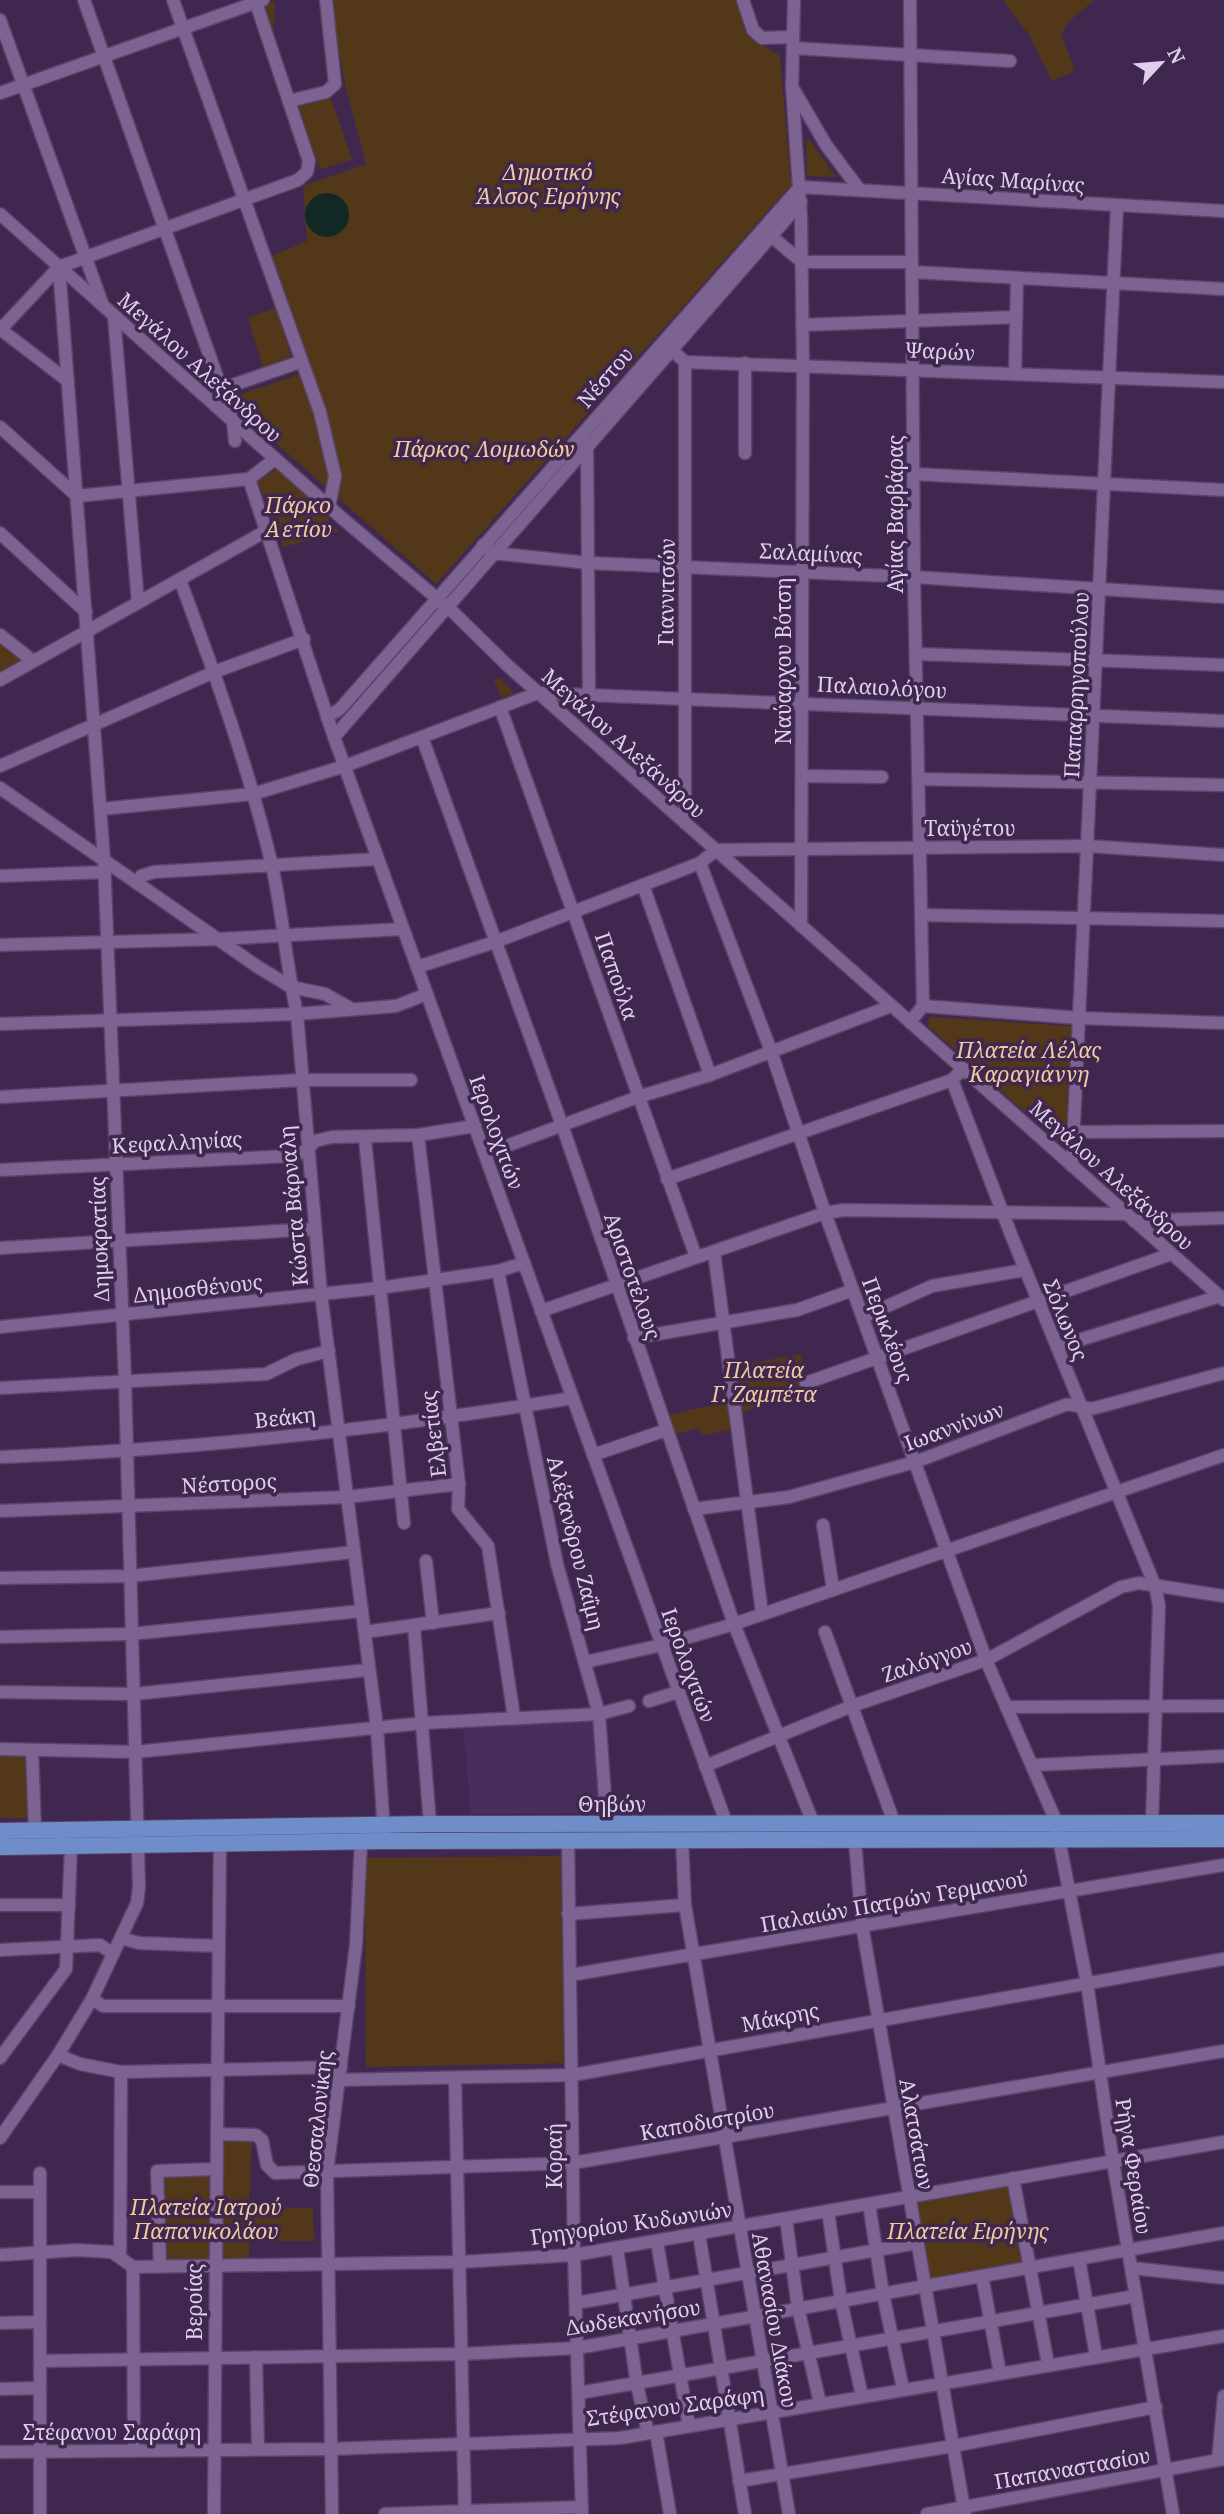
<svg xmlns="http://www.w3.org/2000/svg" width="1224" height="2514" viewBox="0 0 1224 2514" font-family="'Noto Serif',serif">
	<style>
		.built { fill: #492e5d }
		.green { fill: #523818 }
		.water { fill: #112827 }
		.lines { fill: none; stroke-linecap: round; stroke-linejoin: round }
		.minor-casing { stroke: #594468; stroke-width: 15 }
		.major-casing { stroke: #594468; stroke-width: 18 }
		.minor { stroke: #7d6391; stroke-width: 12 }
		.major { stroke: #6f8ec9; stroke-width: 16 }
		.labels { text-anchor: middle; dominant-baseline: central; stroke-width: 7; stroke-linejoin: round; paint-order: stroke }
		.park-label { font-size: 21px; font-style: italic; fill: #f1cb9f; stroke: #3f2750 }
		.street-label { font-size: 21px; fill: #ded0ea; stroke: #3f2750 }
	</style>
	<rect width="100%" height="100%" fill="#3f2750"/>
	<polygon class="built" points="594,1719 602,1813 471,1814 463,1727"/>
	<g class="green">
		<polygon points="329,0 736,0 747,35 780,56 791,185 436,584 235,407 230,398 297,375 311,366 272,256 307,241 303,186 366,164 347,93"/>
		<polygon points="1003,0 1095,0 1068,22 1061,34 1075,71 1052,81 1029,35"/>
		<polygon points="275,2 272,49 256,8"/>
		<polygon points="330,95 352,160 320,169 298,105"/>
		<polygon points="809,139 836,177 807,176 806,142"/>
		<polygon points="276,308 292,359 263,368 248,318"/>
		<polygon points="279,468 331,514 327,519 339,532 283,547 258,481"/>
		<polygon points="0,643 20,661 0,672"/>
		<polygon points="501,678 501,679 514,693 501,698 494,680"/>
		<polygon points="930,1017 1071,1026 1065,1148 928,1026"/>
		<polygon points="801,1354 807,1391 741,1413 736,1366"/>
		<polygon points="727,1402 731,1430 703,1435 699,1428 674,1435 667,1415"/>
		<polygon points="39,1752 40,1818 0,1818 0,1753"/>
		<polygon points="572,1856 576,2063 366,2067 365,1858"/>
		<polygon points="221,2140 252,2141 249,2208 313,2208 314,2241 250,2241 249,2262 164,2263 162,2177 221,2175"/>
		<polygon points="1010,2181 1023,2263 925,2282 914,2198"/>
	</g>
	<circle class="water" cx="327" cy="215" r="22"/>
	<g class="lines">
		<defs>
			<g id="minor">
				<polyline points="84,0 233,422 235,441"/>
				<polyline points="173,0 320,412 335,476 329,507"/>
				<polyline points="743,0 753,30 762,38 793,37"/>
				<polyline points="794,0 792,86 801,218 803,366 801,926"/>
				<polyline points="0,20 102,303"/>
				<polyline points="793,48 1010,61"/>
				<polyline points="794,90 826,145 859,189"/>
				<polyline points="0,93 263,0"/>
				<polyline points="289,101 326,92 335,84 326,0"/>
				<polyline points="800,187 1224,211"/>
				<polyline points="0,214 343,519 453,612 507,665 1224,1300"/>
				<polyline points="771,236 802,262 912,262"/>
				<polyline points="912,272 1224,289"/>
				<polyline points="114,316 138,603"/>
				<polyline points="802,325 1016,317"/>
				<polyline points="0,329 68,381"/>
				<polyline points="0,330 59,267 298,180 307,172 309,161 255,0"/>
				<polyline points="665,344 685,362 1224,382"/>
				<polyline points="745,363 745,453"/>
				<polyline points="1015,374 1017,278"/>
				<polyline points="221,389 300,362"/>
				<polyline points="0,427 77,496 249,479"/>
				<polyline points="585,442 587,444 589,695"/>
				<polyline points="275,459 249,479 334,737 727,1825"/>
				<polyline points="914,474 1224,490"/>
				<polyline points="0,533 86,612"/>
				<polyline points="483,545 492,553 589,563 914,577 1224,597"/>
				<path d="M180 580C215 674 249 768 272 866 283 915 286 965 297 1014L321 1294 377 1728 384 1832"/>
				<polyline points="0,635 33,661"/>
				<polyline points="917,654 1224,665"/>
				<polyline points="0,680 266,531"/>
				<polyline points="500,707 696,1257"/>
				<polyline points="327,717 340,709 800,187"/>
				<polyline points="334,737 801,202"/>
				<polyline points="422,737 562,1125 734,1624 814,1825"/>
				<polyline points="0,766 214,672 304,639"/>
				<polyline points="803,776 882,777"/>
				<polyline points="920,779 1224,785"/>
				<polyline points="0,788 258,967 291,987 325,994 350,1008"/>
				<polyline points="101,809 253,794 345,766 538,693 1224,721"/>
				<polyline points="685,823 685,362"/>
				<polyline points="700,863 771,1051 825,1213 986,1660 1055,1819 1087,1983 1113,2162 1173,2514"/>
				<polyline points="0,876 105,872"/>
				<polyline points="138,884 141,876 154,872 378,859"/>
				<polyline points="643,885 710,1075"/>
				<polyline points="922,915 1224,921"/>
				<polyline points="0,945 219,939 403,929"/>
				<polyline points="417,967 495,942 700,863 716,850 1087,846 1224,855"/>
				<polyline points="923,1006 1080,1018 1224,1023"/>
				<polyline points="910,1022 923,1006 914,577 910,0"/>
				<polyline points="0,1024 297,1014 396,1006 427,994"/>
				<polyline points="963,1069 952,1080 1012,1237 1155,1586 1159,1605 1152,1824"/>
				<polyline points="0,1097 302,1080 411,1080"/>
				<polyline points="1076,1132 1224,1131"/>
				<polyline points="418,1135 459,1484 458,1509 488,1546 514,1717"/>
				<polyline points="365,1139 404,1523"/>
				<polyline points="485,1154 638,1097 710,1075 891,1006"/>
				<polyline points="1072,1166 1117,207"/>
				<polyline points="0,1170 290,1156 306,1151 315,1141 332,1137 418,1135 475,1126"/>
				<polyline points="667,1179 952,1080"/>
				<polyline points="1134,1221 1224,1218"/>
				<polyline points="0,1248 314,1229"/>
				<polyline points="714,1252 762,1613"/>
				<polyline points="498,1271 557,1564 599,1714 607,1825"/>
				<polyline points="541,1311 825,1213 844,1210 1127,1214"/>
				<polyline points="863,1317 932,1286 1025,1270"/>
				<polyline points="0,1327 379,1288 498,1271 524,1263"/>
				<polyline points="634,1338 797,1310 853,1290"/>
				<polyline points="1057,1347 1220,1296"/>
				<polyline points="806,1383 1171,1254"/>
				<polyline points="0,1388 266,1374 297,1359 329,1351"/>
				<polyline points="593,1455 666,1430"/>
				<path d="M0 1457C192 1450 383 1429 573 1398"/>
				<path d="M694 1509 789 1497 915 1462 1065 1405C1076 1403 1083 1410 1095 1408L1224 1373"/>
				<polyline points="0,1511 347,1497 459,1484"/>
				<polyline points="823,1525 833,1589"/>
				<polyline points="426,1561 433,1623"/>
				<polyline points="0,1578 130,1576 354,1552"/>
				<polyline points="414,1626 430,1824"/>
				<polyline points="365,1632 499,1613"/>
				<polyline points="825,1632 895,1825"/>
				<polyline points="0,1637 131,1634 361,1611"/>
				<polyline points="585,1662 662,1645 734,1624 1224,1455"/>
				<polyline points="0,1692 134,1694 368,1670"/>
				<polyline points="649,1701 678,1692"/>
				<polyline points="1006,1707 1224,1706"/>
				<polyline points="0,1749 135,1752 424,1723 599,1714 629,1706"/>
				<polyline points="32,1750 35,1831"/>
				<polyline points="1035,1765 1224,1756"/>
				<polyline points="705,1766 852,1706 986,1660 1121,1587 1139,1583 1224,1596"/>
				<polyline points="568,1841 574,2255 582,2514"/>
				<polyline points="682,1841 685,1905 789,2514"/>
				<polyline points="855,1841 862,1925 965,2514"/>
				<polyline points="0,1905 69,1905"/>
				<polyline points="568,1914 685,1905"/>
				<polyline points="121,1938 139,1943 219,1946"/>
				<polyline points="0,1950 100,1945 112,1953"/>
				<polyline points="570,1975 1224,1865"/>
				<polyline points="92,1999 103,2006 349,2006"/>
				<polyline points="58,2055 80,2064 121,2072 341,2067"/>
				<polyline points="0,2058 66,1969 71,1847"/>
				<polyline points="455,2078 465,2514"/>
				<polyline points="339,2080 573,2075 1224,1959"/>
				<polyline points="217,2134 256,2135 262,2140 267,2165 275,2173 573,2163 1224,2051"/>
				<polyline points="0,2138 58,2055 92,1999 137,1903 139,1887 125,1381 104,859 59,267"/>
				<polyline points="40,2173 40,2514"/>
				<polyline points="1013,2178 1048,2364"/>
				<polyline points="0,2192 40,2192"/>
				<polyline points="869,2204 883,2294 903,2389"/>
				<polyline points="828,2211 841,2301 862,2396"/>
				<polyline points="786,2219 798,2308 820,2403"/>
				<polyline points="699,2234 745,2514"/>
				<polyline points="657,2242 689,2426"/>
				<polyline points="617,2248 637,2385 648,2433"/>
				<polyline points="0,2255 77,2250 112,2252 133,2267 460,2262 574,2255 1224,2142"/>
				<polyline points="120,2256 121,2072"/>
				<polyline points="1079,2259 1096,2356"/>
				<polyline points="160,2266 157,2171 217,2169"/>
				<polyline points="133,2267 134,2450"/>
				<polyline points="1132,2268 1224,2278"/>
				<polyline points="982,2276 1000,2373"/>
				<polyline points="576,2303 917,2243"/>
				<polyline points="0,2323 40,2322"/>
				<polyline points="256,2357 258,2449"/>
				<polyline points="40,2361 462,2354 577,2348 1224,2233"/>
				<polyline points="0,2389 40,2388"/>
				<polyline points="579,2393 1136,2296"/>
				<polyline points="656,2432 670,2514"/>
				<polyline points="0,2452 331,2449 620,2438 1224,2336"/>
				<polyline points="1218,2460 1224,2396"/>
				<polyline points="739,2481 953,2446 1156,2407"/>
				<path d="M214 2514C214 2291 218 2068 220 1845"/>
				<polyline points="332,2514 327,2172 356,1945 361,1841 367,1837"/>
				<polyline points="385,2514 582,2507"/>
				<polyline points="927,2514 1224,2459"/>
			</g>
			<g id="major">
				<polyline points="0,1831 430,1824 1224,1823"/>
				<polyline points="0,1847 385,1841 1224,1839"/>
			</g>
		</defs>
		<use href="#minor" class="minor-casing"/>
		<use href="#major" class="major-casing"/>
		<use href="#minor" class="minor"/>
		<use href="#major" class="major"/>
	</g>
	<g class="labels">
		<g class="park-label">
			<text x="548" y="172">Δημοτικό<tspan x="548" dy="24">Άλσος Ειρήνης</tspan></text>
			<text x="484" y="449">Πάρκος Λοιμωδών</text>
			<text x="298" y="505">Πάρκο<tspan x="298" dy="24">Αετίου</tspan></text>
			<text x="1029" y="1050">Πλατεία Λέλας<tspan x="1029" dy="24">Καραγιάννη</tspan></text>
			<text x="764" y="1370">Πλατεία<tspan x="764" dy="24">Γ. Ζαμπέτα</tspan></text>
			<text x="206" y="2207">Πλατεία Ιατρού<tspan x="206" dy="24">Παπανικολάου</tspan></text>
			<text x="968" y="2231">Πλατεία Ειρήνης</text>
		</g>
		<g class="street-label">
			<text transform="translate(1013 180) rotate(4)">Αγίας Μαρίνας</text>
			<text transform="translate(940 351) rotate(3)">Ψαρών</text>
			<text transform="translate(200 367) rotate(42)">Μεγάλου Αλεξάνδρου</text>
			<text transform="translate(605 377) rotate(-49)">Νέστου</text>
			<text transform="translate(895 514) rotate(-90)">Αγίας Βαρβάρας</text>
			<text transform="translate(811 553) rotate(3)">Σαλαμίνας</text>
			<text transform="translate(666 592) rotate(-89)">Γιαννιτσών</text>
			<text transform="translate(783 661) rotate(-90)">Ναύαρχου Βότση</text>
			<text transform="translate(1076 685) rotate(-87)">Παπαρρηγοπούλου</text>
			<text transform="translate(882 687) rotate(3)">Παλαιολόγου</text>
			<text transform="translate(624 743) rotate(42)">Μεγάλου Αλεξάνδρου</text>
			<text x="970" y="828">Ταϋγέτου</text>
			<text transform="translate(617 976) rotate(71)">Παπούλα</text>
			<text transform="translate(497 1132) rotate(70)">Ιερολοχιτών</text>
			<text transform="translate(177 1142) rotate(-3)">Κεφαλληνίας</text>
			<text transform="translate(1112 1175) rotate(42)">Μεγάλου Αλεξάνδρου</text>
			<text transform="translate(293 1206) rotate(-95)">Κώστα Βάρναλη</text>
			<text transform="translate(99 1239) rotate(-92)">Δημοκρατίας</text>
			<text transform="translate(633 1276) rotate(71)">Αριστοτέλους</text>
			<text transform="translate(198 1288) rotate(-6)">Δημοσθένους</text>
			<text transform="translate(1066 1320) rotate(68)">Σόλωνος</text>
			<text transform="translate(888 1330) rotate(70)">Περικλέους</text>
			<text transform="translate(285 1417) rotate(-6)">Βεάκη</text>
			<text transform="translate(954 1426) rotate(-20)">Ιωαννίνων</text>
			<text transform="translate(433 1434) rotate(-97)">Ελβετίας</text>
			<text transform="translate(229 1483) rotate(-3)">Νέστορος</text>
			<text transform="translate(576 1543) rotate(76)">Αλέξανδρου Ζαΐμη</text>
			<text transform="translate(927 1660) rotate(-19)">Ζαλόγγου</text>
			<text transform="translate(689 1665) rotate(70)">Ιερολοχιτών</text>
			<text x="612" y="1804">Θηβών</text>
			<text transform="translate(894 1901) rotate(-10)">Παλαιών Πατρών Γερμανού</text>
			<text transform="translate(780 2017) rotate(-11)">Μάκρης</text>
			<text transform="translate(317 2119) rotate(-84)">Θεσσαλονίκης</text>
			<text transform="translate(707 2121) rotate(-10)">Καποδιστρίου</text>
			<text transform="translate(917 2134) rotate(80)">Αλατσάτων</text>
			<text transform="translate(554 2156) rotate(-90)">Κοραή</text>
			<text transform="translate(1134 2166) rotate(81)">Ρήγα Φεραίου</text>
			<text transform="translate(631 2223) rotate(-8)">Γρηγορίου Κυδωνιών</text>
			<text transform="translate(194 2302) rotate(-90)">Βεροίας</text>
			<text transform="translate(633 2317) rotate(-9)">Δωδεκανήσου</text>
			<text transform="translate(775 2320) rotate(80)">Αθανασίου Διάκου</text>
			<text transform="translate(675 2406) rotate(-8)">Στέφανου Σαράφη</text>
			<text x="112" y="2432">Στέφανου Σαράφη</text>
			<text transform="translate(1072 2468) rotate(-10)">Παπαναστασίου</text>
		</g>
	</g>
	<g transform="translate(1161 63) rotate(64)" stroke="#3f2750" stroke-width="5" paint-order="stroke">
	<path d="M0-5L12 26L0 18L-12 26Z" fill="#ded0ea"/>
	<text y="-10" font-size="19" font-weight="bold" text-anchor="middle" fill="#ded0ea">N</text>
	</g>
</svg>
